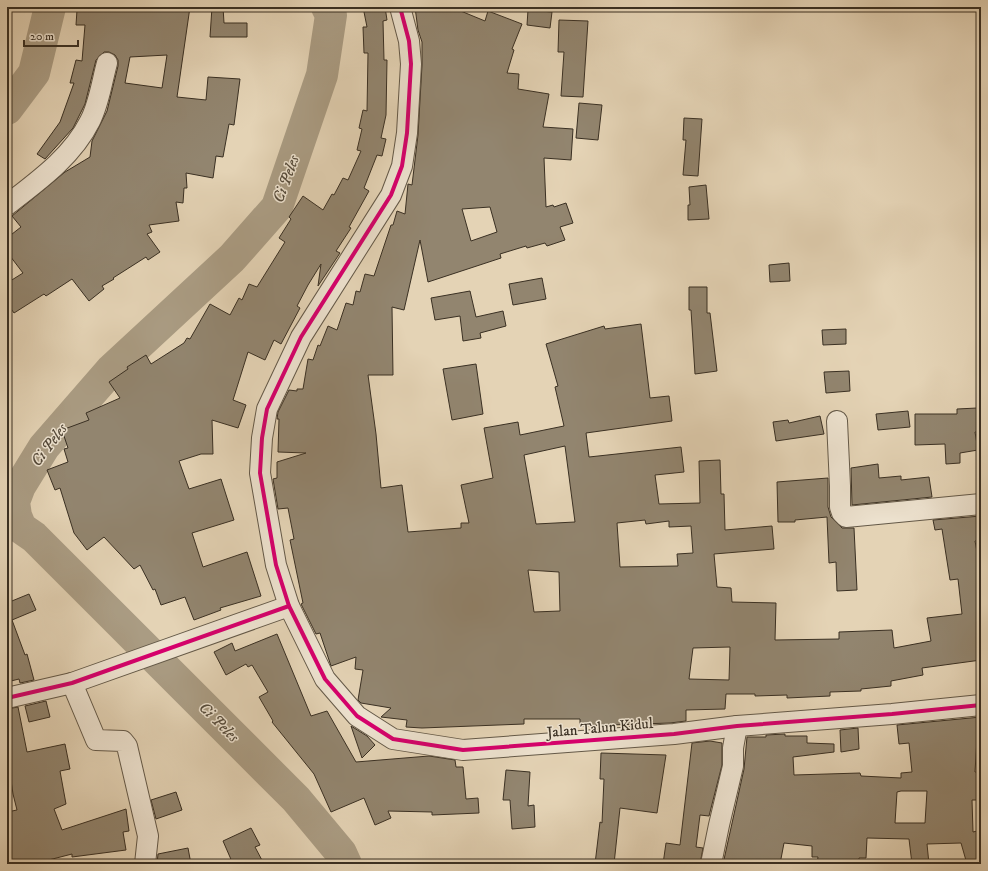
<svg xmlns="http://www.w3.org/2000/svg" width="988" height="871" viewBox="0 0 988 871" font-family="'IM FELL DW Pica',serif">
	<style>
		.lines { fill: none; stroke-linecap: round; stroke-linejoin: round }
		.river { stroke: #aa9c83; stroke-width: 32 }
		.building { fill: #92856f; stroke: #3a3023; fill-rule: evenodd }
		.street-casing { stroke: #645948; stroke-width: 22 }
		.street { stroke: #ede2cf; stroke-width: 20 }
		.cycleway-casing { stroke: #ede2cf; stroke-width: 6 }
		.cycleway { stroke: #d6006c; stroke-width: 4 }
		.labels { text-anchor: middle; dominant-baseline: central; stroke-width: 3; stroke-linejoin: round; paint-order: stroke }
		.street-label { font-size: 15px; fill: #3a3023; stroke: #ede2cf }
		.water-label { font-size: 16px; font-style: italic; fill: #564b3b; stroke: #ede2cf }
	</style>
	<rect width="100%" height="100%" fill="#e4d3b5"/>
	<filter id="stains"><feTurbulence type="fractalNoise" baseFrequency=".005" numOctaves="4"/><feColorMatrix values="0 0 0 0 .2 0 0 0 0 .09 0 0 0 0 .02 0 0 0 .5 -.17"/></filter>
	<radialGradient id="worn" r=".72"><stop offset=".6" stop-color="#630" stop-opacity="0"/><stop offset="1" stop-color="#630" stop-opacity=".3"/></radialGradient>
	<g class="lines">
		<g class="river">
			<polyline points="327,7 331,15 322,75 277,207 232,258 111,370 44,447 20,486 14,502 16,516 21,528 34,537 296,799 341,853 346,864"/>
			<polyline points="7,109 34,73 50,7"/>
		</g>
	</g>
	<g class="building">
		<path d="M108 7H190L177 97 206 100 208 77 240 79 234 125 229 124 223 157 216 156 213 178 186 173 187 188H184L183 203 176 202 179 221 149 225 152 232 147 234 160 252 148 260 146 257 113 278 114 279 102 286 104 289 89 301 72 279 46 296 44 294 14 313 7 303V283L23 273 7 252V238L21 227 12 216 65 172 90 157 92 141 107 111 118 66V60L115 55 109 52H104L96 60 85 104 73 128 45 159 37 154 60 122 74 83H70L76 60 82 61 85 25H76L77 10 108 11ZM167 55 162 88 125 83 130 57Z"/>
		<polygon points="212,7 223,7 224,23 247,23 247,37 210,37"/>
		<polygon points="363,7 385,7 387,20 383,21 384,60 387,60 386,115 381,138 386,139 382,156 377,155 364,188 369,191 349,227 351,228 336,251 340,253 318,286 321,264 308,285 297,306 300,308 281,344 274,340 265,360 248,352 233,400 246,405 238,428 212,420 213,454 201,454 179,461 189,489 221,479 234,520 192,533 203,567 247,552 261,596 220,608 221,610 194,620 185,597 161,605 155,589 153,590 140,565 134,569 104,537 87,550 74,533 60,488 55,490 47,470 68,462 64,449 68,448 62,430 89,420 86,413 120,398 109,382 128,369 127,367 146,355 151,364 184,343 187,338 190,339 210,304 230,315 239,298 242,300 249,284 257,287 285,242 279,238 291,219 289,217 303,196 323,210 332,194 334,195 343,178 348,180 361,151 357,150 362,129 359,128 363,110 367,111 368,53 364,53 363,27 367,27"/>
		<path d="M415 7H451L485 21 488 11 522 24 512 49 514 50 507 73 519 74 518 89 549 94 543 127 573 129 571 160 544 158 546 207 553 205 554 207 566 203 573 223 560 227 565 240 547 246 545 243 527 248 526 246 500 254 501 258 428 282 420 240 404 310 392 307 393 375H368L376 434 381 488 402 485 408 532 461 528V523H469L461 485 493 478 484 428 518 422 520 435 564 426 555 387 558 386 546 344 604 326 605 329 641 324 650 398 669 396 672 421 586 433 589 457 681 447 684 472 655 475 659 504 700 503 699 461 720 460 721 494H724L725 530 772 526 774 549 714 554 717 587 731 588 732 602 776 603 775 640 839 639V632L892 630 894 648 931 641 927 618 962 614 958 579 950 580 942 529 935 530 933 520 981 516V540L975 541 981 573V660L922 668 923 675 891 681V686L861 689V691L830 692V696L787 698V695L755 696V694H726L725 709 686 710V721L670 723 580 726V719H524V724L422 728 406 727 407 720 381 717 391 708 361 703 358 700 363 670 355 669 356 657 331 666 320 633 316 634 301 604 303 603 290 540 294 539 288 508 278 509 273 479 277 478V462L306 453 278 452 279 419H277L278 412 289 390 297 391V389H303L308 359 313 360 318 345 320 346 328 326 337 330 346 303 353 305 356 291 360 292 365 274 374 276 391 225H393L397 211 405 214 408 184 412 185 418 135 422 65V42L418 30ZM490 207 497 232 471 241 462 209ZM565 446 575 522 536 524 524 455ZM645 520 646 524 669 521V527L691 526 693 553 677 554 678 566 620 567 617 523ZM528 570 559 572 560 611 534 612ZM730 647 729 680 689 679 693 648Z"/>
		<polygon points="528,10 552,12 550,28 527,25"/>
		<polygon points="559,20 588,21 583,97 561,96 564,52 558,52"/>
		<polygon points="579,103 602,105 598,140 576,138"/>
		<polygon points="684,118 702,119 698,176 683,175 686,140 683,140"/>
		<polygon points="706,185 709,219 688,220 688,205 690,205 689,187"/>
		<polygon points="789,263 790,281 770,282 769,265"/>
		<polygon points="542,278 546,299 513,305 509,284"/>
		<polygon points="689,287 707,287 707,313 710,313 717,371 695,374 691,310 689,310"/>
		<polygon points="470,291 476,317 503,311 506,326 480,333 481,338 463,341 460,316 435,320 431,298"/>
		<polygon points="846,329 846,344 823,345 822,330"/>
		<polygon points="476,364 483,414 452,420 443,369"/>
		<polygon points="849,371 850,391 826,393 824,372"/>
		<polygon points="977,408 978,432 975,432 978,450 960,453 960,463 946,464 945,444 915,445 915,414 957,414 957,409"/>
		<polygon points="908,411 910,427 878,430 876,414"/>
		<polygon points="820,416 824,434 776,441 773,422 788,420 789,423"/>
		<polygon points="878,464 879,478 901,476 901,480 929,477 932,497 852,505 851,468"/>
		<polygon points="828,478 828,507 831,517 842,528 854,528 857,590 837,591 836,562 829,563 827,517 795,520 795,522 778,522 777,482"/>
		<polygon points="29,594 36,610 12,620 25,655 27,654 34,680 20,683 19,679 7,682 7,603"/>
		<polygon points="277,634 311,716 327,711 356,762 429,756 455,760 456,767 463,767 466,799 478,798 479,813 432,815 432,812 388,811 391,818 375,825 364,798 331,812 314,774 272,722 273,721 259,697 268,692 252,665 248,667 246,664 226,675 214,652 232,643 235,651"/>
		<polygon points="46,701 50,717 29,722 25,706"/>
		<polygon points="18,707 27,752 65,744 70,769 60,771 66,804 54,809 62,830 126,809 129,831 123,832 126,850 72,857 72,854 33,864 7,864 7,812 17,810 13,794 7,753 10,753 7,738 7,709"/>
		<path d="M981 717V738L977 739 975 772H980L979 800H972L973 832 981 830V864H967L961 843 927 844 929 864H912L909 839 867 838 866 858H859V864H817L818 857H812V846L784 843 780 864H723L744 769 747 737H766V735L785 734V736H807V743L834 744V752L793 757 794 775 860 773 861 776 901 778V773L912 772 909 743 899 744 897 725ZM901 791H927L925 823H895L897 792Z"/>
		<polygon points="351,726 367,736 375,745 362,758"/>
		<polygon points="858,728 859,749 841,752 840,730"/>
		<polygon points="710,741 722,743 722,765 709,816 700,815 696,847 703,848 700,864 663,864 666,843 680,845 692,743"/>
		<polygon points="601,753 666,755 657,813 620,808 614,864 595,864 600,822 602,823 604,779 600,779"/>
		<polygon points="506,770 530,772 528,806 534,805 535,827 512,829 510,800 503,800"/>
		<polygon points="176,792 182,810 156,819 151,800"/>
		<polygon points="251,828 260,845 255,847 264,864 233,864 223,841"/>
		<polygon points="188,848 191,864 157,864 158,854"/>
	</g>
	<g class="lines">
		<defs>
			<g id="street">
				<polyline points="400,7 409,41 411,64 407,133 402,166 391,195 301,337 267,409 262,438 260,473 276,565 289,606 325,679 357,716 393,739 463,750 674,734 737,726 892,714 981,705"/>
				<path d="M7 205C38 181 72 157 90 121 99 104 102 81 107 63"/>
				<polyline points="837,421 840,486 840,507 842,513 846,517 981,504"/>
				<polyline points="72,683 96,740 123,741 127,746 148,836 145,864"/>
				<polyline points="7,698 72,683 289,606"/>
				<polyline points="711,864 719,825 733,766 733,748 737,726"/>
			</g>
		</defs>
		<use href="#street" class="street-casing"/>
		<use href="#street" class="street"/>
		<defs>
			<g id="cycleway">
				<polyline points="400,7 409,41 411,64 407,133 402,166 391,195 301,337 267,409 262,438 260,473 276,565 289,606 325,679 357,716 393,739 463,750 674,734 737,726 892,714 981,705"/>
				<polyline points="7,698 72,683 289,606"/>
			</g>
		</defs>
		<use href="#cycleway" class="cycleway-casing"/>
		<use href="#cycleway" class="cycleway"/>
	</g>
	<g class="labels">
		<g class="street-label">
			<text transform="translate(600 728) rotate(-5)">Jalan Talun Kidul</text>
		</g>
		<g class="water-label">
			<text transform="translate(286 179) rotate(-70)">Ci Peles</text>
			<text transform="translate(49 445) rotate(-53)">Ci Peles</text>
			<text transform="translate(219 722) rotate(45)">Ci Peles</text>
		</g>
	</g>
	<rect width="988" height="871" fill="none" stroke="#e4d3b5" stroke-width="24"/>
	<rect x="8" y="8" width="972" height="855" fill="none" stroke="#3a3023" stroke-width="2"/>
	<rect x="12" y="12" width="964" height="847" fill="none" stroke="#3a3023"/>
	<path d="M24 40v6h54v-6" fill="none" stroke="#3a3023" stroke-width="2"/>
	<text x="30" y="40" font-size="12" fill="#3a3023" stroke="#ede2cf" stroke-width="3" paint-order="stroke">20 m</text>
	<rect width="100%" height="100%" filter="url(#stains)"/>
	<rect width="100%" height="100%" fill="url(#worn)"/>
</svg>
